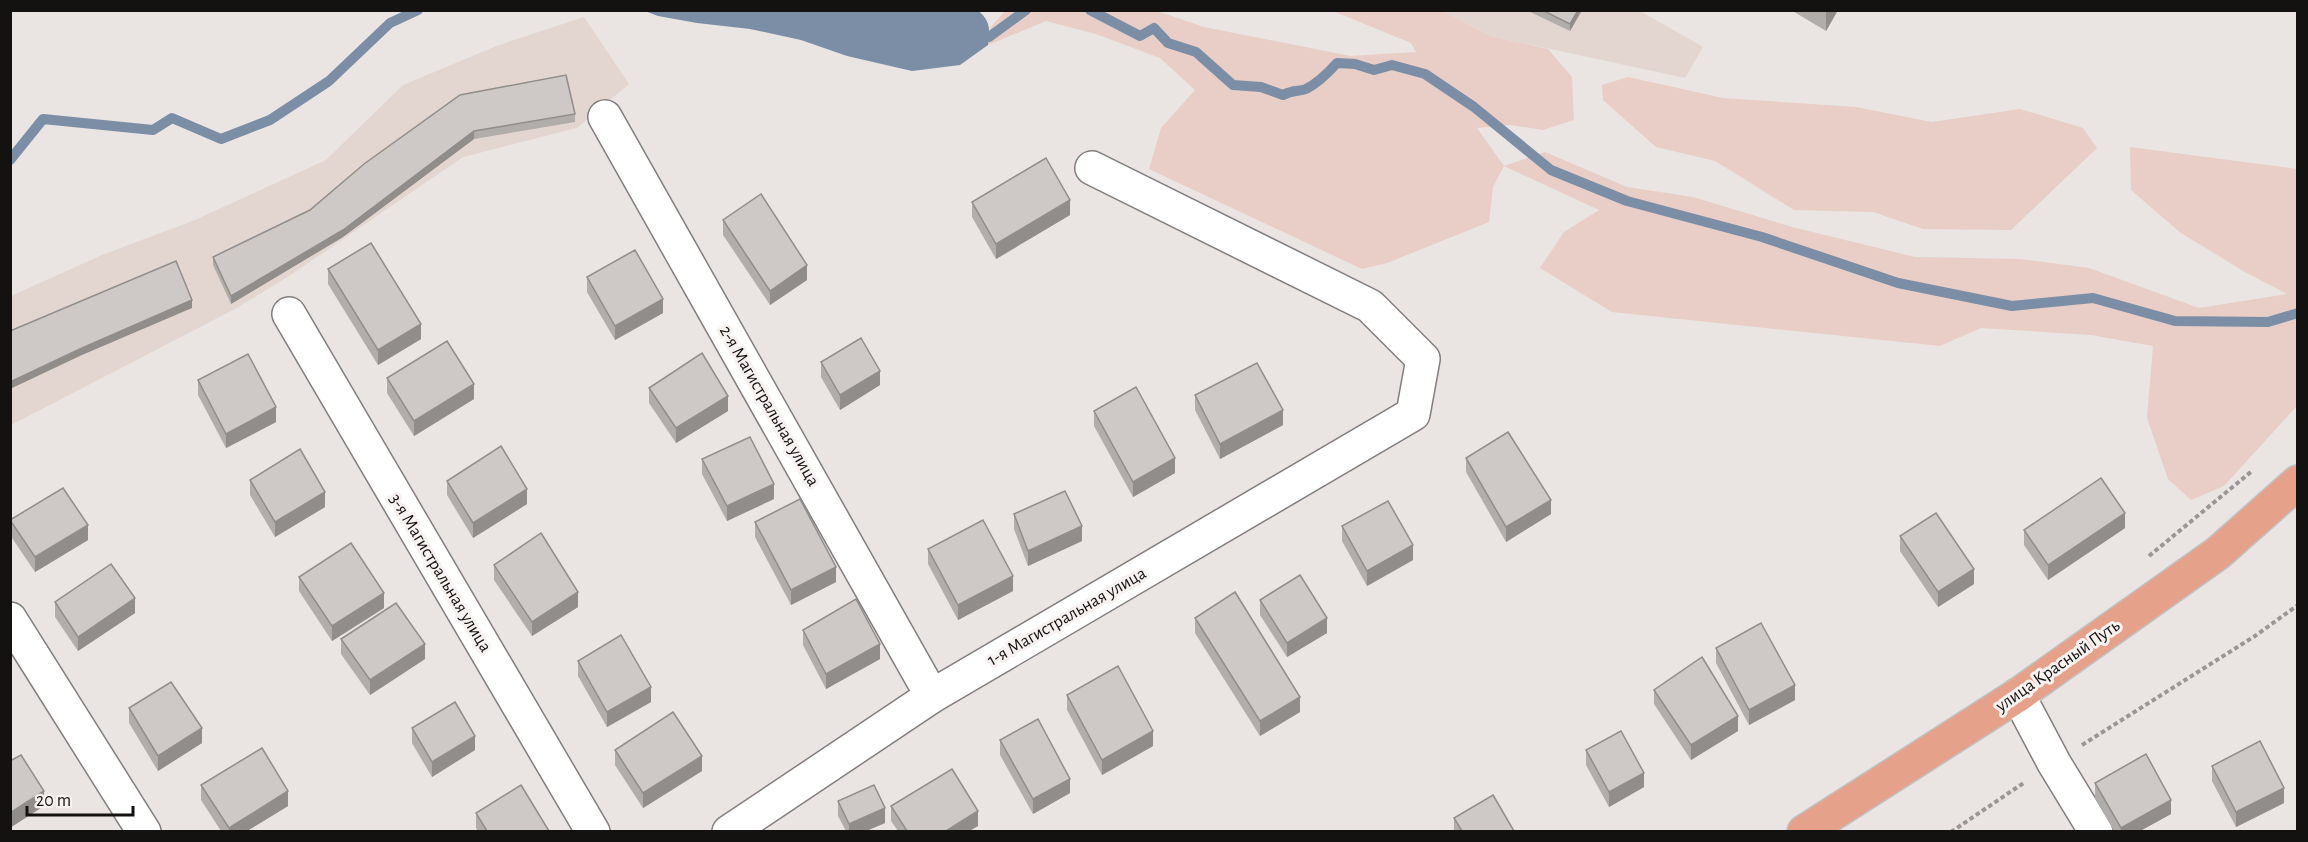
<svg xmlns="http://www.w3.org/2000/svg" width="2308" height="842" viewBox="0 0 2308 842" font-family="'Alegreya Sans',sans-serif">
	<style>
		.built { fill: #e3d6d1 }
		.green { fill: #e8cec6 }
		.water { fill: #7b8ea6 }
		.lines { fill: none; stroke-linecap: round; stroke-linejoin: round }
		.stream { stroke: #7b8ea6; stroke-width: 10 }
		.minor-casing { stroke: #837e7d; stroke-width: 36 }
		.major-casing { stroke: #c2c1c1; stroke-width: 36 }
		.path { stroke: #9b9695; stroke-width: 4; stroke-dasharray: 4.5 3; stroke-linecap: butt }
		.minor { stroke: #fff; stroke-width: 33 }
		.major { stroke: #e5a18a; stroke-width: 33 }
		.wall { fill: #b1adab }
		.shaded-wall { fill: #908d8b }
		.building { fill: #cec9c7; stroke: #908d8b; stroke-width: 1.5 }
		.labels { text-anchor: middle; dominant-baseline: central; stroke-width: 6; stroke-linejoin: round; paint-order: stroke }
		.street-label { font-size: 18px; fill: #141211; stroke: #f7f1ef }
	</style>
	<rect width="100%" height="100%" fill="#eae4e2"/>
	<g class="built">
		<polygon points="1443,11 1640,11 1703,47 1685,78 1490,36"/>
		<polygon points="584,17 629,84 577,128 463,157 289,276 235,309 11,425 11,296 102,255 195,220 326,160 403,85 499,45"/>
	</g>
	<g class="green">
		<polygon points="1154,10 1204,27 1350,56 1416,52 1411,43 1333,11 1443,11 1490,36 1548,49 1572,77 1574,120 1543,130 1510,125 1477,128 1504,166 1545,152 1627,187 1693,197 1792,227 1915,257 2020,259 2089,268 2199,308 2287,294 2245,272 2181,233 2131,190 2130,147 2297,169 2297,406 2224,486 2191,500 2168,479 2147,418 2153,346 2091,335 1981,328 1940,346 1612,312 1540,268 1564,232 1599,210 1504,166 1493,187 1489,222 1387,263 1362,269 1149,169 1161,128 1195,90 1160,58 1096,34 1046,21 988,45 990,28 1005,11"/>
		<polygon points="1628,77 1723,98 1856,107 1932,122 2020,109 2083,128 2097,148 2011,230 1923,229 1873,212 1794,210 1715,161 1656,147 1603,100 1602,85"/>
	</g>
	<path class="water" d="M977 10C991 20 990 31 988 45L960 65 912 71 847 56 801 40 750 29 697 23 658 16 645 11Z"/>
	<g class="lines">
		<g class="stream">
			<path d="M1090 10 1140 36 1154 28 1168 43 1196 52 1233 85 1261 87 1283 95C1294 89 1299 92 1306 89 1318 83 1328 73 1337 63L1355 64 1374 70 1392 65 1425 74 1474 107 1551 170 1627 201 1762 237 1898 283 2012 306 2093 298 2175 321 2268 322 2298 313"/>
			<polyline points="989,37 1026,10"/>
			<polyline points="10,160 43,119 153,130 172,118 221,139 270,120 329,81 390,23 418,10"/>
		</g>
		<defs>
			<g id="minor">
				<polyline points="605,117 932,696"/>
				<polyline points="289,314 593,832"/>
				<polyline points="10,619 144,832"/>
				<polyline points="2018,695 2054,763 2096,832"/>
				<polyline points="729,832 932,696 1413,414 1423,359 1370,306 1092,168"/>
			</g>
			<polyline id="major" points="1804,832 2018,695 2218,553 2298,482"/>
		</defs>
		<use href="#minor" class="minor-casing"/>
		<use href="#major" class="major-casing"/>
		<g class="path">
			<polyline points="2149,556 2252,471"/>
			<polyline points="2082,745 2255,636 2298,605"/>
			<polyline points="1951,832 2025,782"/>
		</g>
		<use href="#minor" class="minor"/>
		<use href="#major" class="major"/>
	</g>
	<g class="wall">
		<polygon points="1526,10 1582,10 1570,31"/>
		<polygon points="1791,10 1838,10 1826,31"/>
		<polygon points="460,95 575,114 575,122 474,139 343,237 231,304 213,265 213,257 310,210"/>
		<polygon points="972,202 1070,215 996,259 972,217"/>
		<polygon points="723,220 807,280 770,305 723,235"/>
		<polygon points="328,269 421,339 378,365 328,284"/>
		<polygon points="587,277 663,313 615,340 587,292"/>
		<polygon points="821,362 880,385 840,410 821,377"/>
		<polygon points="387,378 474,399 414,436 387,393"/>
		<polygon points="198,380 276,422 226,448 198,395"/>
		<polygon points="649,388 728,411 676,443 649,403"/>
		<polygon points="1195,395 1283,425 1220,459 1195,410"/>
		<polygon points="1094,411 1175,473 1133,497 1094,426"/>
		<polygon points="1466,458 1551,514 1506,542 1466,472"/>
		<polygon points="702,459 774,499 727,521 702,474"/>
		<polygon points="250,480 325,507 275,537 250,495"/>
		<polygon points="447,481 527,504 473,538 447,495"/>
		<polygon points="1014,514 1082,541 1028,566 1014,529"/>
		<polygon points="10,520 88,540 35,572 10,535"/>
		<polygon points="755,522 836,582 791,605 755,537"/>
		<polygon points="1342,526 1413,560 1367,586 1342,541"/>
		<polygon points="2125,528 2048,580 2024,545 2024,530"/>
		<polygon points="1900,536 1974,584 1938,607 1900,551"/>
		<polygon points="928,549 1013,591 958,620 928,564"/>
		<polygon points="494,565 578,607 532,636 494,580"/>
		<polygon points="299,577 384,608 332,641 299,591"/>
		<polygon points="1260,600 1327,633 1287,657 1260,615"/>
		<polygon points="55,602 135,613 78,651 55,617"/>
		<polygon points="1195,618 1300,712 1260,736 1195,633"/>
		<polygon points="803,630 880,659 826,689 803,645"/>
		<polygon points="341,639 425,659 370,695 341,654"/>
		<polygon points="1716,648 1795,700 1749,725 1716,663"/>
		<polygon points="578,661 651,702 607,727 578,676"/>
		<polygon points="1654,690 1738,731 1691,760 1654,704"/>
		<polygon points="1067,695 1153,746 1102,775 1067,710"/>
		<polygon points="129,708 202,743 158,771 129,723"/>
		<polygon points="412,728 475,750 432,777 412,743"/>
		<polygon points="1000,740 1070,793 1033,814 1000,755"/>
		<polygon points="615,750 702,771 643,808 615,765"/>
		<polygon points="1586,750 1644,787 1609,807 1586,765"/>
		<polygon points="2212,766 2284,803 2236,827 2212,781"/>
		<polygon points="2095,783 2171,814 2140,831 2114,831 2095,798"/>
		<polygon points="201,785 288,806 247,831 221,831 201,800"/>
		<polygon points="838,801 885,823 866,831 846,831 838,816"/>
		<polygon points="891,806 978,826 969,831 898,831 891,821"/>
		<polygon points="476,813 549,831 478,831 476,828"/>
		<polygon points="1454,818 1514,831 1454,831"/>
	</g>
	<g class="shaded-wall">
		<polygon points="1578,10 1582,10 1570,31 1570,24"/>
		<polygon points="1826,10 1838,10 1826,31"/>
		<polygon points="474,131 474,139 343,237 231,304 231,296"/>
		<polygon points="1070,200 1070,215 996,259 996,244"/>
		<polygon points="807,265 807,280 770,305 770,291"/>
		<polygon points="663,299 663,313 615,340 615,326"/>
		<polygon points="192,300 192,308 82,355 10,389 10,382 82,348"/>
		<polygon points="421,324 421,339 378,365 378,350"/>
		<polygon points="880,371 880,385 840,410 840,395"/>
		<polygon points="474,384 474,399 414,436 414,421"/>
		<polygon points="728,396 728,411 676,443 676,428"/>
		<polygon points="276,407 276,422 226,448 226,434"/>
		<polygon points="1283,410 1283,425 1220,459 1220,444"/>
		<polygon points="1175,458 1175,473 1133,497 1133,482"/>
		<polygon points="774,484 774,499 727,521 727,506"/>
		<polygon points="527,489 527,504 473,538 473,523"/>
		<polygon points="325,492 325,507 275,537 275,522"/>
		<polygon points="1551,500 1551,514 1506,542 1506,527"/>
		<polygon points="2125,513 2125,528 2048,580 2048,565"/>
		<polygon points="88,525 88,540 35,572 35,557"/>
		<polygon points="1082,526 1082,541 1028,566 1028,551"/>
		<polygon points="1413,545 1413,560 1367,586 1367,571"/>
		<polygon points="836,567 836,582 791,605 791,590"/>
		<polygon points="1974,569 1974,584 1938,607 1938,592"/>
		<polygon points="1013,576 1013,591 958,620 958,605"/>
		<polygon points="578,592 578,607 532,636 532,622"/>
		<polygon points="384,593 384,608 332,641 332,626"/>
		<polygon points="135,598 135,613 78,651 78,637"/>
		<polygon points="1327,618 1327,633 1287,657 1287,643"/>
		<polygon points="425,644 425,659 370,695 370,680"/>
		<polygon points="880,644 880,659 826,689 826,674"/>
		<polygon points="1795,685 1795,700 1749,725 1749,710"/>
		<polygon points="651,687 651,702 607,727 607,712"/>
		<polygon points="1300,697 1300,712 1260,736 1260,721"/>
		<polygon points="1738,716 1738,731 1691,760 1691,745"/>
		<polygon points="202,728 202,743 158,771 158,756"/>
		<polygon points="1153,731 1153,746 1102,775 1102,760"/>
		<polygon points="475,736 475,750 432,777 432,762"/>
		<polygon points="702,756 702,771 643,808 643,793"/>
		<polygon points="1644,773 1644,787 1609,807 1609,792"/>
		<polygon points="1070,779 1070,793 1033,814 1033,799"/>
		<polygon points="2284,788 2284,803 2236,827 2236,812"/>
		<polygon points="44,791 44,806 10,828 10,813"/>
		<polygon points="288,791 288,806 247,831 229,831 229,828"/>
		<polygon points="2171,800 2171,814 2140,831 2121,831 2121,828"/>
		<polygon points="885,808 885,823 866,831 849,831 849,824"/>
		<polygon points="978,811 978,826 969,831 946,831"/>
	</g>
	<g class="building">
		<polygon points="1542,10 1578,10 1570,24"/>
		<polygon points="566,75 575,114 474,131 343,230 231,296 213,257 310,210 364,164 460,95"/>
		<polygon points="1046,158 1070,200 996,244 972,202"/>
		<polygon points="761,194 807,265 770,291 723,220"/>
		<polygon points="371,243 421,324 378,350 328,269"/>
		<polygon points="635,250 663,299 615,326 587,277"/>
		<polygon points="176,261 192,300 82,348 10,382 10,331"/>
		<polygon points="861,338 880,371 840,395 821,362"/>
		<polygon points="447,341 474,384 414,421 387,378"/>
		<polygon points="702,353 728,396 676,428 649,388"/>
		<polygon points="248,354 276,407 226,434 198,380"/>
		<polygon points="1257,363 1283,410 1220,444 1195,395"/>
		<polygon points="1136,387 1175,458 1133,482 1094,411"/>
		<polygon points="1508,432 1551,500 1506,527 1466,458"/>
		<polygon points="750,437 774,484 727,506 702,459"/>
		<polygon points="501,446 527,489 473,523 447,481"/>
		<polygon points="300,449 325,492 275,522 250,480"/>
		<polygon points="2101,478 2125,513 2048,565 2024,530"/>
		<polygon points="63,488 88,525 35,557 10,520"/>
		<polygon points="1065,491 1082,526 1028,551 1014,514"/>
		<polygon points="800,499 836,567 791,590 755,522"/>
		<polygon points="1388,501 1413,545 1367,571 1342,526"/>
		<polygon points="1936,513 1974,569 1938,592 1900,536"/>
		<polygon points="983,520 1013,576 958,605 928,549"/>
		<polygon points="541,533 578,592 532,622 494,565"/>
		<polygon points="351,543 384,593 332,626 299,577"/>
		<polygon points="111,564 135,598 78,637 55,602"/>
		<polygon points="1300,575 1327,618 1287,643 1260,600"/>
		<polygon points="1235,592 1300,697 1260,721 1195,618"/>
		<polygon points="856,599 880,644 826,674 803,630"/>
		<polygon points="396,603 425,644 370,680 341,639"/>
		<polygon points="1761,623 1795,685 1749,710 1716,648"/>
		<polygon points="621,635 651,687 607,712 578,661"/>
		<polygon points="1702,657 1738,716 1691,745 1654,690"/>
		<polygon points="1118,666 1153,731 1102,760 1067,695"/>
		<polygon points="171,682 202,728 158,756 129,708"/>
		<polygon points="455,702 475,736 432,762 412,728"/>
		<polygon points="673,712 702,756 643,793 615,750"/>
		<polygon points="1038,719 1070,779 1033,799 1000,740"/>
		<polygon points="1621,731 1644,773 1609,792 1586,750"/>
		<polygon points="2260,741 2284,788 2236,812 2212,766"/>
		<polygon points="262,748 288,791 229,828 201,785"/>
		<polygon points="2146,754 2171,800 2121,828 2095,783"/>
		<polygon points="21,755 44,791 10,813 10,761"/>
		<polygon points="952,769 978,811 946,831 907,831 891,806"/>
		<polygon points="521,785 549,831 487,831 476,813"/>
		<polygon points="874,785 885,808 849,824 838,801"/>
		<polygon points="1493,795 1514,831 1462,831 1454,818"/>
	</g>
	<g class="labels">
		<g class="street-label">
			<text transform="translate(769 406) rotate(60)">2-я Магистральная улица</text>
			<text transform="translate(440 573) rotate(59)">3-я Магистральная улица</text>
			<text transform="translate(1067 617) rotate(-30)">1-я Магистральная улица</text>
			<text transform="translate(2058 666) rotate(-35)">улица Красный Путь</text>
		</g>
	</g>
	<rect width="2308" height="842" fill="none" stroke="#141211" stroke-width="24"/>
	<path d="M27 806v9h106v-9" fill="none" stroke="#141211" stroke-width="3"/>
	<text x="36" y="806" font-size="18" fill="#141211" stroke="#f7f1ef" stroke-width="4.5" paint-order="stroke">20 m</text>
</svg>
